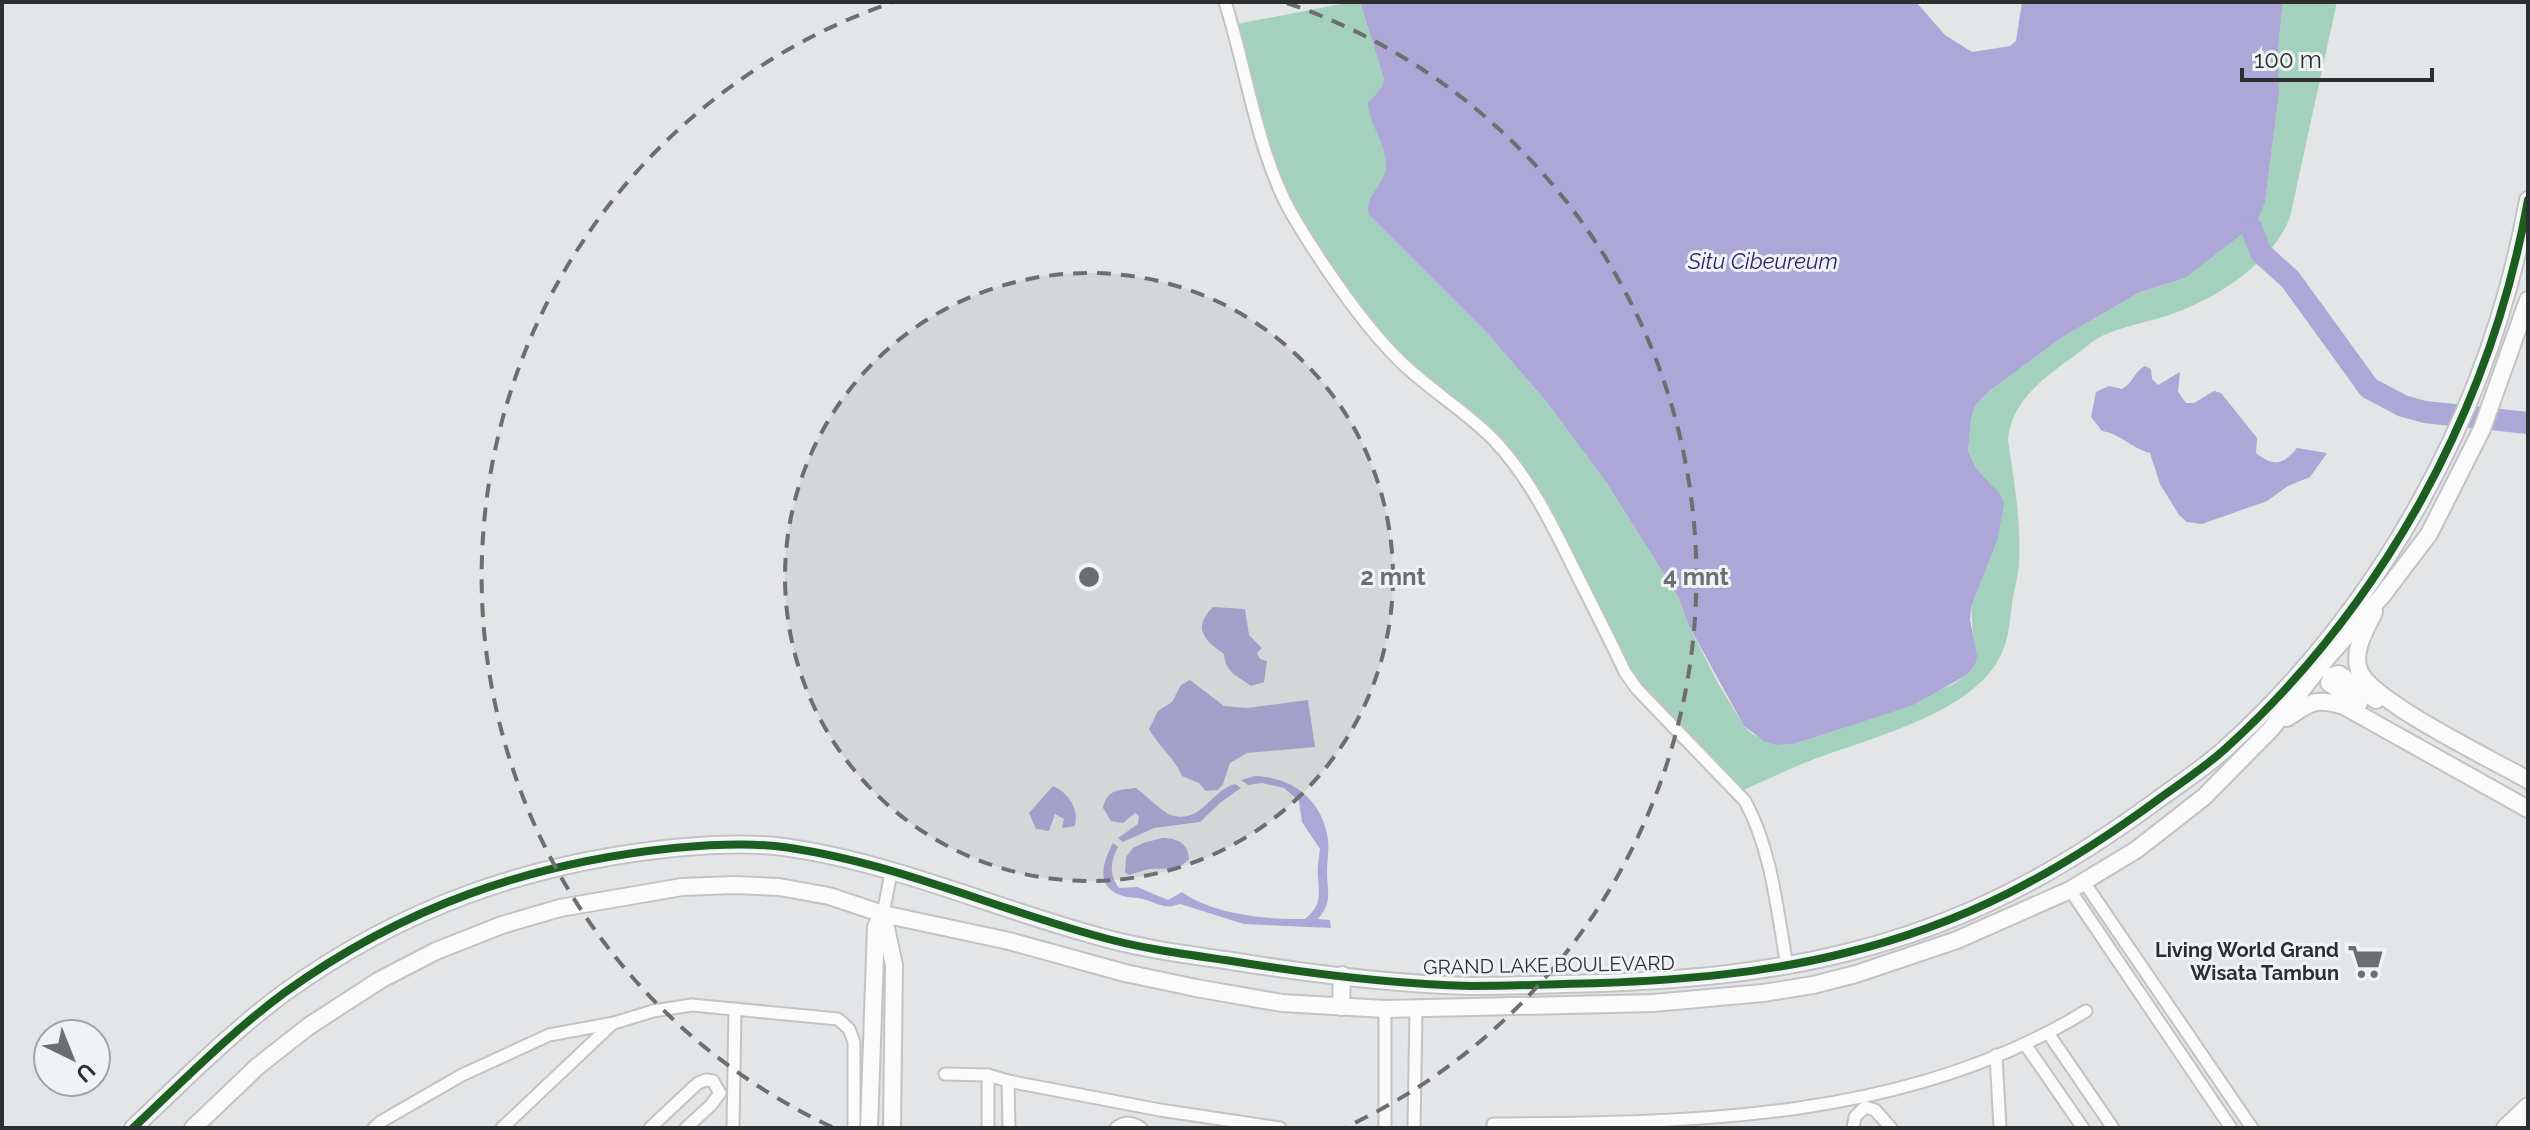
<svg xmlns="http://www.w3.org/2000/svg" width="2530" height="1130" viewBox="0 0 2530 1130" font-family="Raleway,sans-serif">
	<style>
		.forest { fill: #a4d1be }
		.water { fill: #aca7d6 }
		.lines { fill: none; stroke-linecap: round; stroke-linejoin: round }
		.river { stroke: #aca7d6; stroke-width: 22 }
		.street-casing { stroke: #c1c3c4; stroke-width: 15 }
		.secondary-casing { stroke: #c1c3c4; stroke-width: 20 }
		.street { stroke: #fbfbfb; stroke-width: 11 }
		.secondary { stroke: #fbfbfb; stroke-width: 16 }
		.cycleway-casing { stroke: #eff3f5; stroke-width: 13 }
		.cycleway { stroke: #1b5e20; stroke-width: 8 }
		.ring { fill: none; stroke: #6d6e6f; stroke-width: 4; stroke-dasharray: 14 10 }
		.labels { text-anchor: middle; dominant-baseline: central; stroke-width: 6; stroke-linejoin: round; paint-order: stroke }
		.poi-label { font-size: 20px; font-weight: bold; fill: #2d2e2f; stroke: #eff3f5; text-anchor: end }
		.street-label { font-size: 20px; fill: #2d2e2f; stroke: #eff3f5 }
		.water-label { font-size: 22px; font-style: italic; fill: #34216e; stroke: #eff3f5 }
		.centre { fill: #6d6e6f; stroke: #eff3f5; stroke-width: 4 }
		.ring-label { font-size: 24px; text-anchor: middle; font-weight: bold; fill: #6d6e6f; stroke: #eff3f5; stroke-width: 6; stroke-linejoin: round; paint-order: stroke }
	</style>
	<rect width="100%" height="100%" fill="#e3e5e7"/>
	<path class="forest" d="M1351 2H1360L1384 79 1383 87 1372 98C1376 118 1390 155 1385 174 1380 192 1370 192 1369 215L1486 332 1546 401 1606 482 1679 598 1688 624 1719 685 1744 726 1752 734 1776 745 1794 744 1952 685 1967 675 1975 665 1971 606 1997 541 1992 485 1976 468 1968 451 1971 419 1975 406 1988 392 2061 338 2140 292 2185 278 2265 202 2279 93 2278 49 2283 2H2337L2290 217C2273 263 2214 300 2169 315 2148 322 2125 326 2104 335 2093 340 2084 349 2074 356 2045 377 2011 401 2008 440 2014 480 2021 521 2019 561 2019 575 2014 589 2012 603 2010 623 2008 645 1997 662 1967 713 1875 737 1823 756 1794 766 1767 780 1739 792L1637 689 1547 513 1495 441 1380 338 1284 198 1232 25Z"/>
	<g class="water">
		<path d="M1360 2H1916L1945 35 1972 52 2010 46 2016 41 2022 2H2283L2278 49 2279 93 2265 202 2259 217 2251 227 2185 278 2140 292 2061 338 1988 392 1975 406 1971 419 1968 451 1976 468 2000 494 2004 504 1997 541 1971 607 1970 620 1977 656 1975 665 1967 675 1911 706 1793 744 1776 745 1764 741 1744 726 1688 624 1679 598 1606 482 1546 401 1486 332 1369 215C1363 197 1385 184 1386 167 1387 144 1369 125 1368 103L1382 87 1384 79Z"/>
		<path d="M2145 366 2151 369 2152 379 2158 385 2180 372 2178 392 2186 403H2194L2214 391 2221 393 2257 438 2256 453C2274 467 2283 465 2297 448L2327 453 2310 477 2288 486 2267 501 2202 524 2187 522 2179 515 2160 484 2150 453C2131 448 2121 434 2102 431L2091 417 2096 392 2109 386 2122 389C2133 383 2134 372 2145 366Z"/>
		<path d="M1213 607 1245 609 1249 635 1262 648 1257 653 1260 659 1267 661 1264 682 1251 686C1237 675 1226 674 1224 654 1204 640 1192 628 1213 607Z"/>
		<path d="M1190 680 1224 706 1247 708 1308 700 1315 747 1247 753 1230 763 1223 784 1218 790 1206 791 1199 783 1182 776C1174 757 1159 747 1149 729L1158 711 1172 702 1181 685Z"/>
		<path d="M1255 776C1291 777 1320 798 1327 834 1330 847 1327 859 1327 872 1327 892 1333 901 1318 919L1330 920 1331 928 1244 924 1180 904C1164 910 1158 903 1143 899 1136 897 1129 898 1123 896 1095 888 1102 863 1113 843L1118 847C1110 862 1109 874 1119 888L1137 887 1168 900 1182 892C1212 914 1268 920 1305 919 1322 905 1319 896 1318 876 1317 867 1319 858 1320 849L1302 822 1299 801 1284 788 1262 783 1248 785 1241 780Z"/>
		<path d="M1235 784 1241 788 1221 802 1200 822 1154 828 1123 842 1118 838 1138 824 1139 816 1135 813 1123 823 1111 821 1103 808C1107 789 1119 790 1136 788 1146 795 1163 813 1171 815 1201 825 1211 790 1235 784Z"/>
		<path d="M1053 786C1069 793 1079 809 1075 826L1062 828 1064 819 1055 814 1049 831 1036 829 1029 813Z"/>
		<path d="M1162 838C1177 838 1188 843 1189 859 1177 872 1166 868 1150 869 1143 870 1136 873 1129 875L1125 872 1126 857 1133 848 1143 843Z"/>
	</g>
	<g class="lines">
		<polyline class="river" points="2251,227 2261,253 2290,279 2369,388 2403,406 2425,412 2528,423"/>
		<defs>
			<g id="street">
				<path d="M1225 2C1247 70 1257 154 1293 216 1319 260 1361 322 1397 358 1426 388 1465 410 1494 440 1529 477 1552 524 1574 569 1591 603 1609 638 1625 672L1637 689 1745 801C1772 851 1777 910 1787 966"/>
				<polyline points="2084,882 2252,1128"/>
				<polyline points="2070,890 2231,1128"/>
				<polyline points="883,914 891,873"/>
				<polyline points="1385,1009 1385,1128"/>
				<polyline points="2048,1033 2113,1128"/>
				<polyline points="2025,1044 2083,1128"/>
				<polyline points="1996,1055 2000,1128"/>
				<polyline points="945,1074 988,1075 1008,1081 1160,1110 1280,1128"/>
				<polyline points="988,1075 988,1128"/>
				<polyline points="1008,1081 1009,1128"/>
				<path d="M1493 1124C1695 1123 1909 1120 2086 1011"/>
				<polyline points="374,1128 382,1121 462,1075 549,1035 614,1023 653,1011 692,1005 838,1019 849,1029 854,1042 854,1128"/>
				<polyline points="502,1128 612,1024"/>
				<polyline points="650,1128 698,1083 706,1080 713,1081 720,1093 711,1105 686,1128"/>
				<polyline points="733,1128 735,1009"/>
				<path d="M1116 1128C1125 1121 1132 1122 1141 1128"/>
				<polyline points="1414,1128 1416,1009"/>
				<polyline points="1853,1128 1855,1117 1865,1107 1875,1110 1891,1128"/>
			</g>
			<g id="secondary">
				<path d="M2374 612C2366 629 2352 651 2359 670 2370 701 2495 761 2528 780"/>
				<polyline points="2359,703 2329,683 2332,676 2339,674 2376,700"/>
				<path d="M2287 718C2310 702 2316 697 2344 706L2528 809"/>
				<polyline points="883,914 894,965 892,1128"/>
				<polyline points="1341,1007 1342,975"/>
				<path d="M133 1128C182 1082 230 1033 284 993 403 907 529 863 674 848 707 845 742 843 775 846 885 859 990 907 1097 936 1138 948 1183 954 1225 960 1305 973 1389 984 1470 986 1514 986 1557 984 1601 983 1683 980 1765 973 1845 953 1964 924 2058 873 2156 801 2179 784 2204 768 2225 749 2383 606 2491 408 2528 200"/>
				<polyline points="193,1128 258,1066 309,1026 380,980 436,951 502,925 560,908 682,887 734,885 779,887 829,896 883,914 1009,941 1125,973 1196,988 1282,1003 1385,1009 1653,1003 1763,993 1813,985 1856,974 1957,940 2070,890 2136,850 2204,797 2271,729 2326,659 2382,596 2429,534 2482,429 2528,300"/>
				<polyline points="869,1128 876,927 883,914"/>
				<polyline points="2505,1128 2528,1106"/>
				<polyline points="2523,1128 2528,1123"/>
			</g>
		</defs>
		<use href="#street" class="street-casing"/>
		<use href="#secondary" class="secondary-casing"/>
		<use href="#street" class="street"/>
		<use href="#secondary" class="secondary"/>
		<defs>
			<path id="cycleway" d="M133 1128C182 1082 230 1033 284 993 403 907 529 863 674 848 707 845 742 843 775 846 885 859 990 907 1097 936 1138 948 1183 954 1225 960 1305 973 1389 984 1470 986 1514 986 1557 984 1601 983 1683 980 1765 973 1845 953 1964 924 2058 873 2156 801 2179 784 2204 768 2225 749 2383 606 2491 408 2528 200"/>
		</defs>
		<use href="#cycleway" class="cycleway-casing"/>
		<use href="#cycleway" class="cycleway"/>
	</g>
	<circle cx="1089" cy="577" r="304" fill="#6d6e6f" fill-opacity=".12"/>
	<g class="ring">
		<circle cx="1089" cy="577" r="304"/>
		<path d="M832 1127A607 607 0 0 1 891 3M1287 3A607 607 0 0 1 1346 1127"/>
	</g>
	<defs>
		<symbol id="supermarket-bare" viewBox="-9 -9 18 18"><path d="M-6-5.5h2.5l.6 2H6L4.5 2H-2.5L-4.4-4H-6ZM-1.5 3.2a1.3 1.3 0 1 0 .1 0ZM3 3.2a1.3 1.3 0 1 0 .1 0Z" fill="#6d6e6f" stroke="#eff3f5" stroke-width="2.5" paint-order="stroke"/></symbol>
	</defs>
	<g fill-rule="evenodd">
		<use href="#supermarket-bare" x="2340" y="936" width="51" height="51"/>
	</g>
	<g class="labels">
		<g class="poi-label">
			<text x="2339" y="950">Living World Grand<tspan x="2339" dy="23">Wisata Tambun</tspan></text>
		</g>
		<g class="street-label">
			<text transform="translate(1549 965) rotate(-1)">GRAND LAKE BOULEVARD</text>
		</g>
		<g class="water-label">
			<text x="1763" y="261">Situ Cibeureum</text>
		</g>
	</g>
	<circle cx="1089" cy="577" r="12" class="centre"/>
	<g class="ring-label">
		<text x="1393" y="585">2 mnt</text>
		<text x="1696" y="585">4 mnt</text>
	</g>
	<rect width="2530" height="1130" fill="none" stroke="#2d2e2f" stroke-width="8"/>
	<g transform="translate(72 1058) rotate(137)"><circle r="38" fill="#eff3f5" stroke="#a1a4a6" stroke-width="2"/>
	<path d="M0-6L14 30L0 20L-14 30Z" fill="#6d6e6f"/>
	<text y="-12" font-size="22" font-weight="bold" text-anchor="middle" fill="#2d2e2f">U</text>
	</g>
	<path d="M2242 68v12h190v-12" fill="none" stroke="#2d2e2f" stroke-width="4"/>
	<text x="2254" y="68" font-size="24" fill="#2d2e2f" stroke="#eff3f5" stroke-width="6" paint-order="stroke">100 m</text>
</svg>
